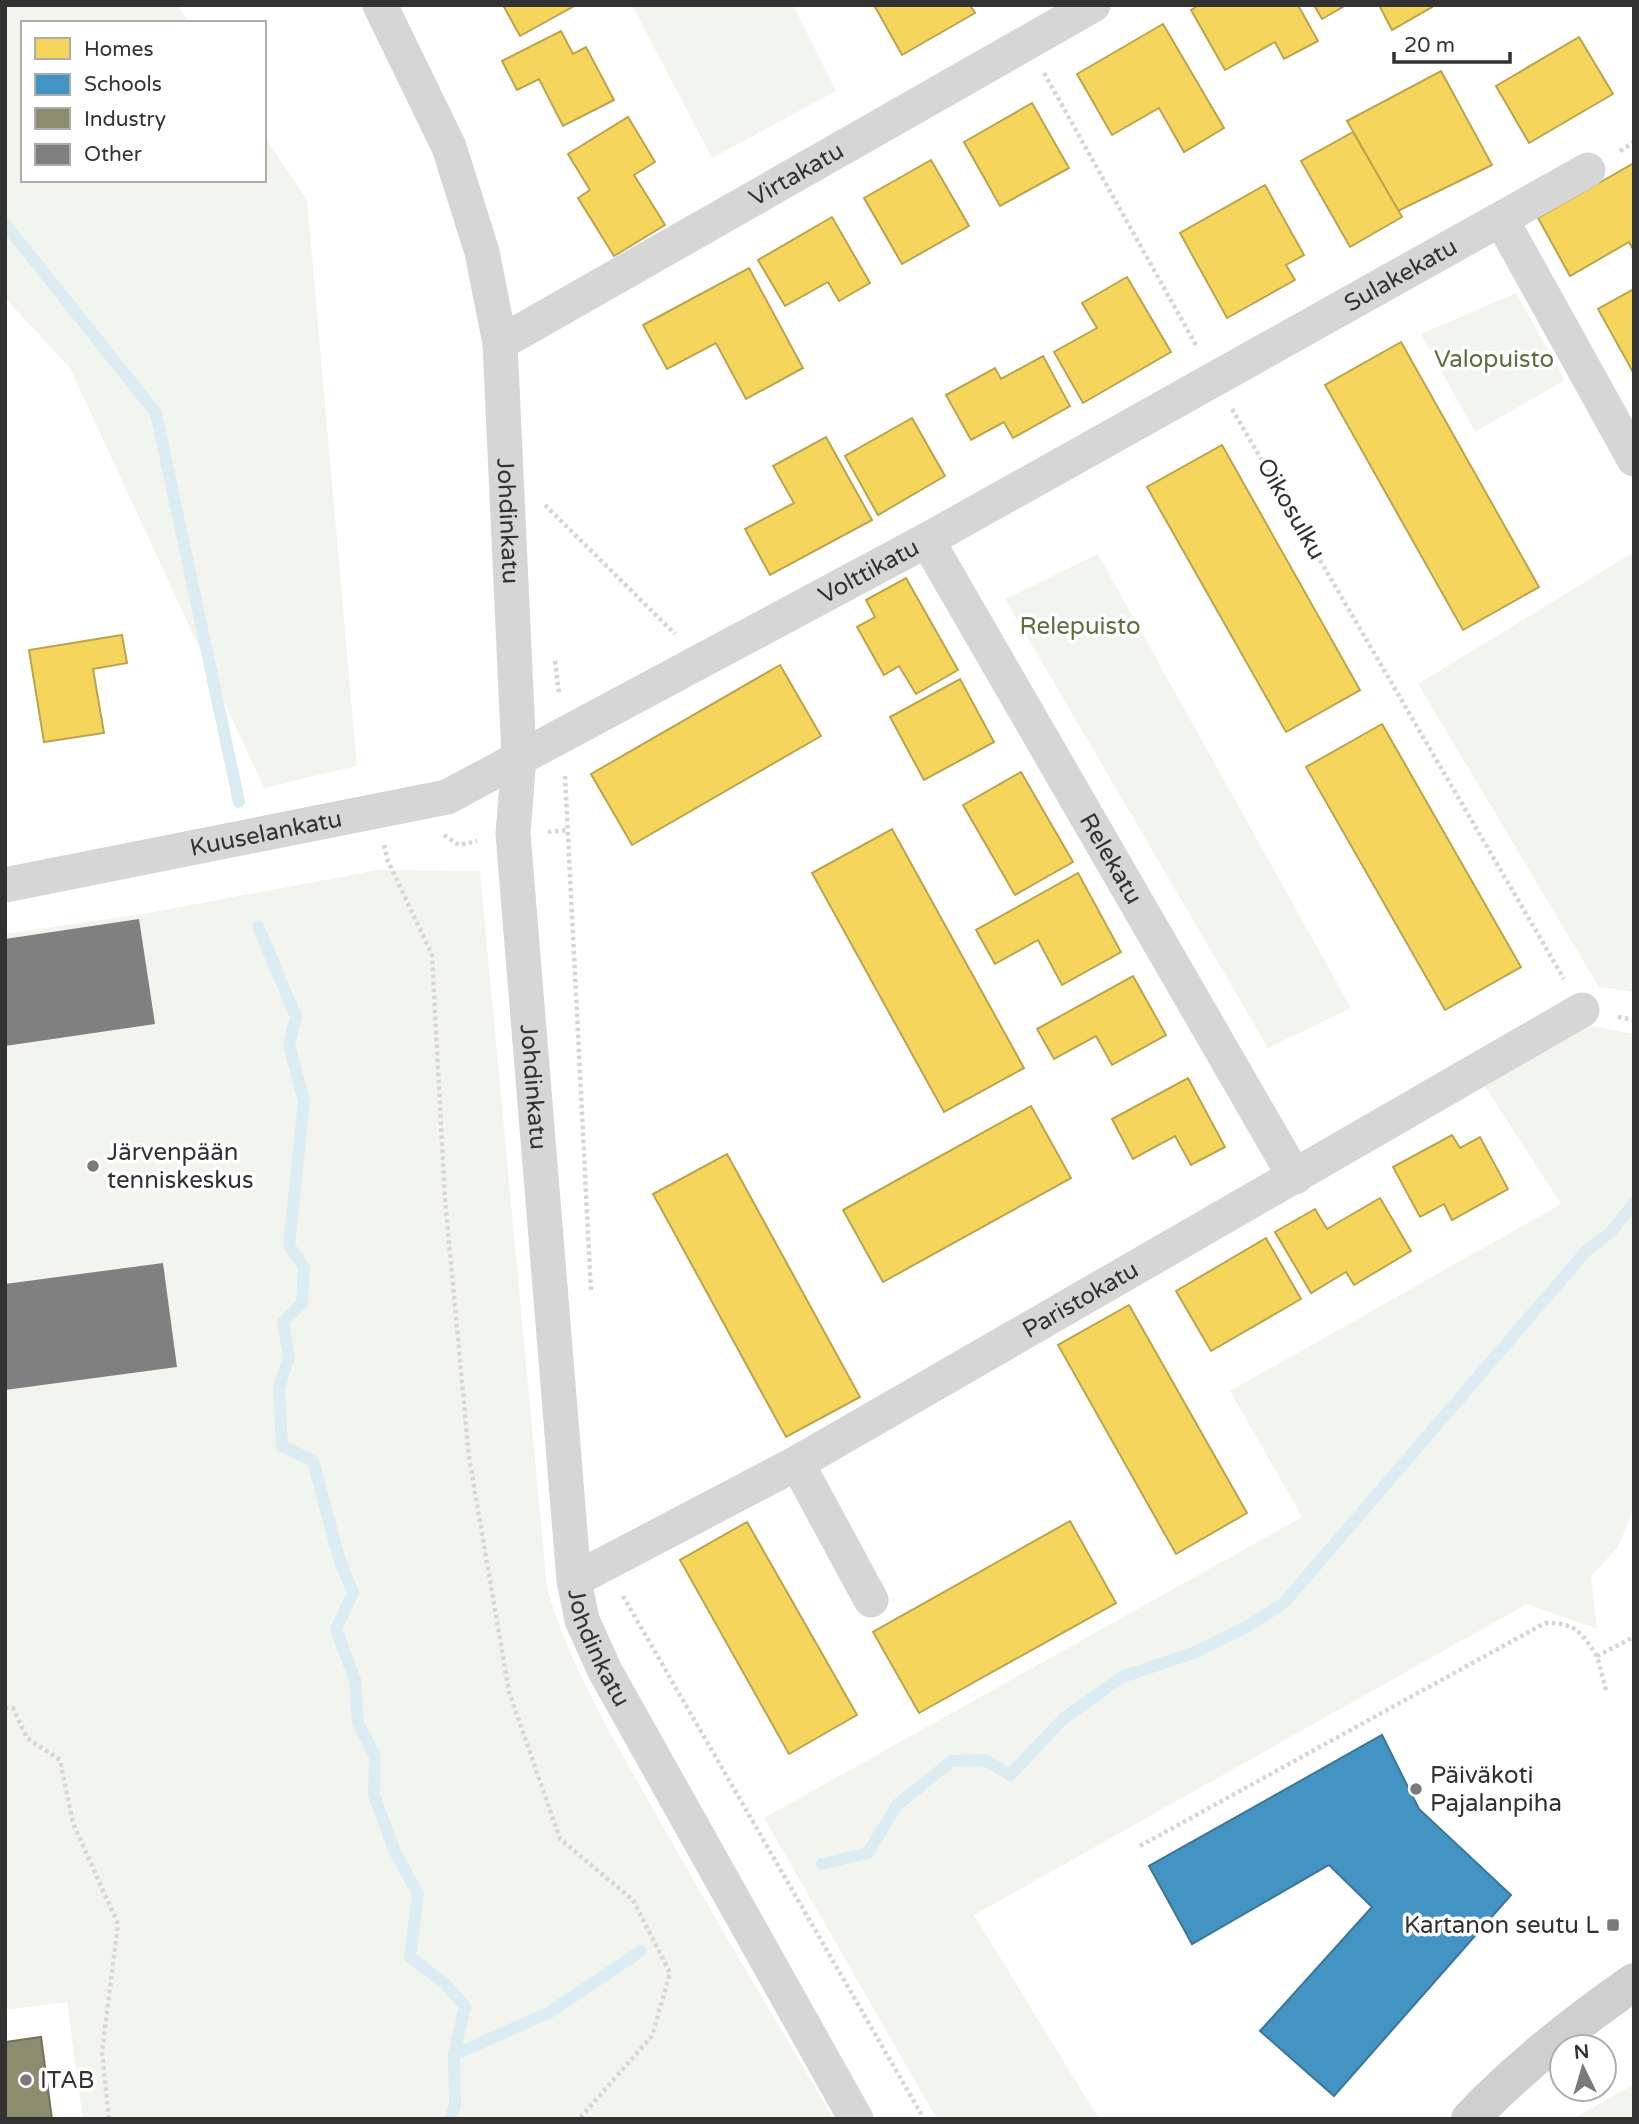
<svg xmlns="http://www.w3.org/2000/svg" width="1639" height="2124" viewBox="0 0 1639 2124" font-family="'Varela Round',sans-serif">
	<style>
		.green { fill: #f2f5ed }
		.homes { fill: #f6d55c; stroke: #bba44f; stroke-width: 2 }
		.schools { fill: #4393c3; stroke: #3e7698; stroke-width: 2 }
		.industry { fill: #8c8c6e; stroke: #71715c; stroke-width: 2 }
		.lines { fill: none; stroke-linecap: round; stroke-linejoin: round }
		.stream { stroke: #dbecf2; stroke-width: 12 }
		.building { fill: #808080 }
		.path { stroke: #d6d6d6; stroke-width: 4.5; stroke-dasharray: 3.5 3.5; stroke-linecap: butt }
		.street { stroke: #d6d6d6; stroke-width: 35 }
		.secondary { stroke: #cfcfcf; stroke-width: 38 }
		.poi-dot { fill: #7a7a7a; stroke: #fff; stroke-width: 2.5 }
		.labels { text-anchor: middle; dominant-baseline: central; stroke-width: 7; stroke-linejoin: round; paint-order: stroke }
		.street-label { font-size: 24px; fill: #323232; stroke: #fff }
		.park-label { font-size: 24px; fill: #5d6f3e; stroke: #fff }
		.poi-label { font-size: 24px; fill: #323232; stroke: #fff; text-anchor: start }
	</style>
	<rect width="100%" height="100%" fill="#fff"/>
	<g class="green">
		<polygon points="5,5 177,5 189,23 23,23 23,180 264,180 264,136 307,200 357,766 264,788 70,368 5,298"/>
		<polygon points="632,5 793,5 836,91 712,158"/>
		<polygon points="1516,293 1565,380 1475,432 1421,334"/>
		<polygon points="1634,552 1634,992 1599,987 1418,684"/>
		<polygon points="1098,554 1351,1008 1268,1048 1005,599"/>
		<path d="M378 870 480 871 547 1588C569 1665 610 1732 649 1802 709 1909 772 2014 834 2119H83L67 2002 5 2010V934L148 913Z"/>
		<polygon points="1587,1025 1634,1034 1634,1507 1619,1545 1591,1577 1597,1629 1527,1604 974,1915 1099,2119 937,2119 764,1818 1302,1517 1230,1391 1561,1204 1484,1085"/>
		<polygon points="1634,2084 1634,2119 1575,2119 1578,2116"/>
	</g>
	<g class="homes">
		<polygon points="503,5 576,5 520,36"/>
		<polygon points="874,5 970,5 975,13 902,55"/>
		<polygon points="1199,5 1298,5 1318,41 1284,59 1275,42 1225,70 1191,10"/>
		<polygon points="1314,5 1346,5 1322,19"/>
		<polygon points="1379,5 1431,5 1432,7 1392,30"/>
		<polygon points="1163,24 1224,128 1184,152 1159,108 1112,135 1077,74"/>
		<polygon points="561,31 573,54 586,47 614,100 563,126 539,79 517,90 502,61"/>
		<polygon points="1579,37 1613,94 1529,143 1496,86"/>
		<polygon points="1441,71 1492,165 1398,211 1347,121"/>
		<polygon points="1032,103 1069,168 1000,206 964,142"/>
		<polygon points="628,117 655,162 634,175 665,225 614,256 578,198 590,190 568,154"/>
		<polygon points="1353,132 1402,217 1350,247 1301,161"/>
		<polygon points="931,160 969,226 902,264 864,198"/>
		<polygon points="1634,163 1634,251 1629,242 1570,276 1538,218"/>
		<polygon points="1265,185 1304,255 1286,265 1295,280 1227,318 1180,233"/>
		<polygon points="832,217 870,283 839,301 828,282 785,306 758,260"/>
		<polygon points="749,268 803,368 746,399 716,343 667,369 643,325"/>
		<polygon points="1127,277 1171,352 1083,403 1054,352 1097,328 1082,303"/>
		<polygon points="1634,289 1634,374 1598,309"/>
		<polygon points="1401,342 1539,587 1463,630 1325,385"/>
		<polygon points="1043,356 1070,406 1013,438 1004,422 971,440 946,395 995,368 1001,379"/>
		<polygon points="912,418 945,476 878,515 845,456"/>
		<polygon points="826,437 872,520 770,575 745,529 794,503 773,466"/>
		<polygon points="1222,445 1360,690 1286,732 1147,487"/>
		<polygon points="906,578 958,670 916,694 899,666 884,675 857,627 875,617 866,600"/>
		<polygon points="122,635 127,663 93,669 104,733 44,742 29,650"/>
		<polygon points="780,665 821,736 632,845 591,774"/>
		<polygon points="960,679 994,742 924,780 890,717"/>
		<polygon points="1382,724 1521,967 1445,1010 1306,767"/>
		<polygon points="1021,772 1073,862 1015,895 963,805"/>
		<polygon points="892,829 1024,1068 944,1112 812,873"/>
		<polygon points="1078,873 1121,952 1062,985 1038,940 995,964 976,930"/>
		<polygon points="1133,976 1166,1035 1112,1065 1096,1036 1054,1059 1037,1029"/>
		<polygon points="1188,1078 1225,1147 1191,1165 1175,1136 1133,1159 1112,1119"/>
		<polygon points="1031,1106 1071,1178 883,1282 843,1210"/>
		<polygon points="1452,1135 1460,1148 1480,1137 1508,1189 1452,1220 1444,1204 1420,1217 1393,1167"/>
		<polygon points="727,1154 860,1397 786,1437 653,1194"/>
		<polygon points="1380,1198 1411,1251 1354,1285 1346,1272 1311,1293 1275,1232 1315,1209 1327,1229"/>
		<polygon points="1266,1238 1301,1299 1211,1351 1176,1291"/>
		<polygon points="1129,1305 1247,1513 1176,1554 1058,1345"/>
		<polygon points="1070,1521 1116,1603 919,1713 873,1632"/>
		<polygon points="747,1522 857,1715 789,1754 680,1560"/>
	</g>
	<polygon class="schools" points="1382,1735 1419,1809 1511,1895 1334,2096 1260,2031 1372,1907 1329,1865 1192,1944 1149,1866"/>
	<polygon class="industry" points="41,2037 52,2119 5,2119 5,2042"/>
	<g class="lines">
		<g class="stream">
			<polyline points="5,224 156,413 239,802"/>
			<polyline points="258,926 296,1017 289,1045 304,1101 289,1246 304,1267 302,1303 283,1322 289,1357 279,1388 282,1446 313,1461 339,1558 353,1593 336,1629 355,1680 358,1723 375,1756 374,1795 395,1852 418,1894 410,1957 444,1983 465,2006 454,2055 455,2106 450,2119"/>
			<polyline points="822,1864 868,1853 897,1805 952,1761 985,1760 1010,1775 1063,1719 1122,1677 1193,1653 1248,1626 1284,1603 1587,1250 1611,1232 1634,1203"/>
			<polyline points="454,2055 550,2012 641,1951"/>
		</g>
	</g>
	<g class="building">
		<polygon points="139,919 155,1024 5,1046 5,939"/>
		<polygon points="163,1263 177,1367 5,1390 5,1284"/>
	</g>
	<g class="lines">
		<g class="path">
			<polyline points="1044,73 1197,347"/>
			<polyline points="1620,151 1634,142"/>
			<polyline points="1232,409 1564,979"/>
			<polyline points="545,505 675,634"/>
			<polyline points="555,661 559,694"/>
			<polyline points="565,776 591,1292"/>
			<polyline points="548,832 567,830"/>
			<polyline points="444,835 459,845 477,841"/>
			<polyline points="384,845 388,861 432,955 445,1199 469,1457 509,1692 560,1839 633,1900 670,1973 652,2036 579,2119"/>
			<polyline points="1618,1017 1634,1020"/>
			<polyline points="623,1596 924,2119"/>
			<polyline points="1606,1690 1597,1656 1634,1637"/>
			<polyline points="5,1708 13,1708 27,1738 60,1760 73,1823 118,1924 102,2052 109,2119"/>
			<path d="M1140 1846 1545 1623C1576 1623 1580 1631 1597 1656"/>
		</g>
		<g class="street">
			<path id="s1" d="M380 5 449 147 482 252 500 343 519 757 513 834 574 1580 582 1620 605 1671 856 2119"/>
			<polyline points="1501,219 1634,459"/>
			<path id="s2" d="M500 343 1093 5"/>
			<path id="s3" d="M927 540 1295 1177"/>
			<path id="s4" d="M5 885 447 797 927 540 1588 170"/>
			<polyline points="797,1463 871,1600"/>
			<path id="s5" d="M574 1580 797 1463 1582 1010"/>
		</g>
		<path class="secondary" d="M1470 2119C1519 2067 1575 2023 1634 1982"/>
	</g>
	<g class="poi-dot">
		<circle cx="93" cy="1166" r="7"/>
		<circle cx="1416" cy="1789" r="7"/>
		<rect x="1606" y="1918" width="14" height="14" rx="3.5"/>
		<circle cx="26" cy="2080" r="7"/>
	</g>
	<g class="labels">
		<g class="street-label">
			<text stroke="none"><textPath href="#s2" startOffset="341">Virtakatu</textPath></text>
			<text stroke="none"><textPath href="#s4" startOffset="1538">Sulakekatu</textPath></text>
			<text transform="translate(1291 509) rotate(60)">Oikosulku</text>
			<text stroke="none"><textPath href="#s1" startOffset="539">Johdinkatu</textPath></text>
			<text stroke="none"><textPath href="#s4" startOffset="929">Volttikatu</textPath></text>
			<text stroke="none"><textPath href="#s4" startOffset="266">Kuuselankatu</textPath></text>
			<text stroke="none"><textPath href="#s3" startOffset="368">Relekatu</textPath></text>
			<text stroke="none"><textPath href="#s1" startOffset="1106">Johdinkatu</textPath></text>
			<text stroke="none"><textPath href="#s5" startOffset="579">Paristokatu</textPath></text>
			<text stroke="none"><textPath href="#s1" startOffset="1673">Johdinkatu</textPath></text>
		</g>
		<g class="park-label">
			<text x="1494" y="359">Valopuisto</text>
			<text x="1080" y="626">Relepuisto</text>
		</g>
		<g class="poi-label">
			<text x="107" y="1152">Järvenpään<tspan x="107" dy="28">tenniskeskus</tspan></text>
			<text x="1430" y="1775">Päiväkoti<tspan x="1430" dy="28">Pajalanpiha</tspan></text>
			<text x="1599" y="1925" text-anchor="end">Kartanon seutu L</text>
			<text x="40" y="2080">ITAB</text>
		</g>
	</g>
	<rect width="1639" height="2124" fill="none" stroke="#323232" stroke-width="14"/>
	<rect x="21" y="21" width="245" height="161" fill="#ffffff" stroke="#adadad" stroke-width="2"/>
	<rect x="35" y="38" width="35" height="21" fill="#f6d55c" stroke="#adadad" stroke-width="2"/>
	<text x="84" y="56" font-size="21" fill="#323232">Homes</text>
	<rect x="35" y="74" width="35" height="21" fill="#4393c3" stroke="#adadad" stroke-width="2"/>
	<text x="84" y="91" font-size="21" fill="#323232">Schools</text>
	<rect x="35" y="108" width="35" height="21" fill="#8c8c6e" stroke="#adadad" stroke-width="2"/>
	<text x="84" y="126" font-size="21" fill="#323232">Industry</text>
	<rect x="35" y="144" width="35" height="21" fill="#808080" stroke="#adadad" stroke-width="2"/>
	<text x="84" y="161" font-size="21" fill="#323232">Other</text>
	<g transform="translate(1583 2068) rotate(355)"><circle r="33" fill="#ffffff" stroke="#adadad" stroke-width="2"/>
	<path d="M0-5L12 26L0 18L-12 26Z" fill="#7a7a7a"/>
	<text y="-10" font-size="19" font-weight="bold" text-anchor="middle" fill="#323232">N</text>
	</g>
	<path d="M1394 52v10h116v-10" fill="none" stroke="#323232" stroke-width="3.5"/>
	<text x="1404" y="52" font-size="21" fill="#323232" stroke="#ffffff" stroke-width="5" paint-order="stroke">20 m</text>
</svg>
